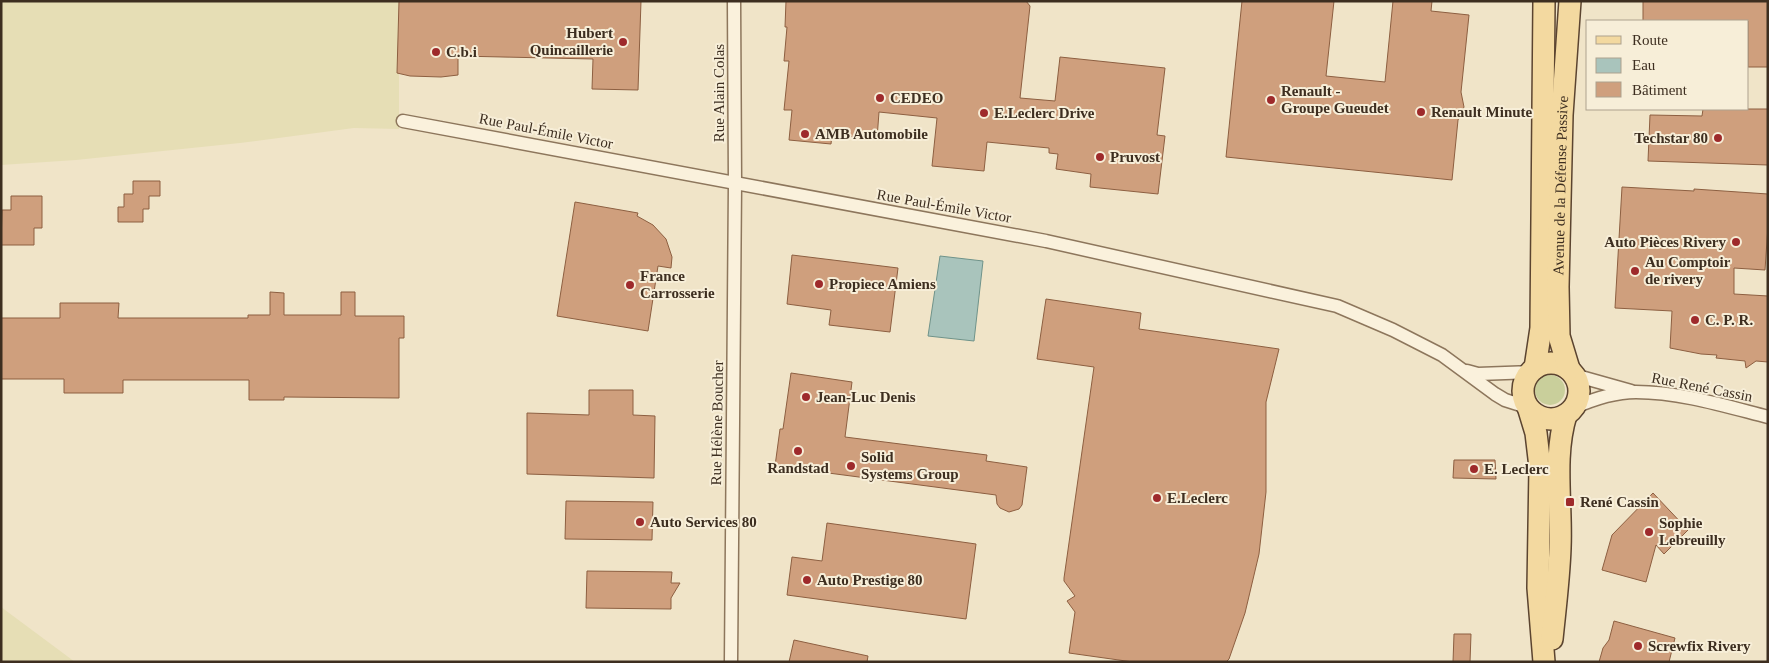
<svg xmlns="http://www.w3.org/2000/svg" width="1769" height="663" viewBox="0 0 1769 663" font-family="Georgia,serif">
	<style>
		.farmland { fill: #e6deb5 }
		.green { fill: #c9cf9b }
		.water { fill: #a9c4bc; stroke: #6f938a }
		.building { fill: #cf9f7d; stroke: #8d5f41 }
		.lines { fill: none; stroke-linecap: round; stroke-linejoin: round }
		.street-casing { stroke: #8d765c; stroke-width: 15 }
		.primary-casing { stroke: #5b4430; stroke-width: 24 }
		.street { stroke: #faf1dc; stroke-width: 12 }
		.primary { stroke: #f3d9a0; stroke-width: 21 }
		.poi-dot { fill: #9e2a2b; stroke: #f7eed8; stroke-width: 2 }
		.labels { text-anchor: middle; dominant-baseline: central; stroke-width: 4; stroke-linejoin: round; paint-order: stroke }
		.poi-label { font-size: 15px; font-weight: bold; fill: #3d2e20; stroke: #f7eed8; text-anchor: start }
		.street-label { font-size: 15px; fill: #3d2e20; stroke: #f7eed8 }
	</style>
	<rect width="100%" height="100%" fill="#f0e4c8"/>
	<g class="farmland">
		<polygon points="1,1 399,1 399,129 354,128 240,143 76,160 1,165"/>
		<polygon points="1,607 75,662 1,662"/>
	</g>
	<circle class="green" cx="1550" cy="390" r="15"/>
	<polygon class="water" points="940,256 983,261 974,341 928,336"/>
	<g class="building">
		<polygon points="399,1 641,1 638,90 592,89 593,59 458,56 458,75 441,77 410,76 397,73"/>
		<polygon points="786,1 1026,1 1030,6 1020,98 1055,101 1060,57 1165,68 1157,135 1165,136 1158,194 1090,187 1091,174 1056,169 1058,154 1049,153 1049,148 987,142 984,171 932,166 937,118 879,112 877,139 832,135 831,144 789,140 792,110 784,110 789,61 784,61 787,27 785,27"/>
		<polygon points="1242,1 1334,1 1326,76 1385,82 1393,1 1432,1 1431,11 1469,15 1461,92 1464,107 1458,120 1452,180 1226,157"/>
		<polygon points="1643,1 1768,1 1768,67 1748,67 1748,21 1643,21"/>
		<polygon points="1703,109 1768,109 1768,165 1648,161 1650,115 1702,116"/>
		<polygon points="133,181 160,181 160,196 149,196 149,209 143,209 143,222 118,222 118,207 124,207 124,194 133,194"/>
		<polygon points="1622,187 1694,191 1694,189 1768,194 1768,226 1765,270 1734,268 1734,294 1768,296 1768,362 1756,361 1746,368 1745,361 1716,358 1717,355 1701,354 1670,348 1672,311 1615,308"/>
		<polygon points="11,196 42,196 42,228 34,228 34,245 1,245 2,210 11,210"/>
		<polygon points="575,202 638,213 637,216 653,225 666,239 672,257 671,268 658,266 648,331 557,316"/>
		<polygon points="792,255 898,268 890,332 829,325 831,310 787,304"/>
		<polygon points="270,292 284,293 284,315 341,315 341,292 355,292 355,316 404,316 404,338 399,338 399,398 284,397 284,400 249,400 249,380 123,380 123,393 64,393 64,379 1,379 1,318 60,318 60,303 119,303 118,318 248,318 248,315 270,315"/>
		<polygon points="1046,299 1141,313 1139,329 1279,349 1266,402 1266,492 1259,554 1245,613 1229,659 1226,662 1133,662 1069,653 1075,612 1067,601 1075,596 1064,581 1064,578 1094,367 1037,359"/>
		<polygon points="791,373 852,382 845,437 987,455 986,461 1027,467 1022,505 1019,509 1009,512 1000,508 997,504 996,495 775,466 780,429 783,429"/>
		<polygon points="589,390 633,390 633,415 655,416 654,478 527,474 527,413 589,415"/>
		<polygon points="1454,460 1495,460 1496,479 1453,478"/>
		<polygon points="1653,493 1688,530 1664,554 1656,545 1646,582 1602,570 1612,535"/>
		<polygon points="566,501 653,502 652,540 565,539"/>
		<polygon points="827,523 976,544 966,619 787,595 792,557 822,561"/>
		<polygon points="587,571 672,572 671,583 680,583 671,598 671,609 586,608"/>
		<polygon points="1614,621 1675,638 1669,662 1599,662 1603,648 1609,640"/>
		<polygon points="1454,634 1471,634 1470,662 1453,662"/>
		<polygon points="794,640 868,656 867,662 789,662"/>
	</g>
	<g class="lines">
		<defs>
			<g id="street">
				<polyline points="403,121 1046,241 1337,306 1393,330 1442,355 1495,394 1505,400 1527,407"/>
				<polyline points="1467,371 1478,374 1530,372"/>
				<polyline points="1574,375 1631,391"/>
				<path d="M1573 408C1591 400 1616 392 1636 392 1680 392 1725 406 1768 417"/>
				<polyline points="731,662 735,184 734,1"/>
			</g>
			<g id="primary">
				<circle cx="1551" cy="391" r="28"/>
				<polyline points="1535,368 1541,328 1544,1"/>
				<path id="s1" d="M1569 369 1559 336 1558 287 1562 115 1570 1"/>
				<polyline points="1529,410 1536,433 1540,467 1538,588 1544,662"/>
				<path d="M1552 639C1555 609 1559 578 1560 548 1562 504 1553 457 1566 415"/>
			</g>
		</defs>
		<use href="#street" class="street-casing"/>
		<use href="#primary" class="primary-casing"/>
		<use href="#street" class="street"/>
		<use href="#primary" class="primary"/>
	</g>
	<g class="poi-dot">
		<circle cx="623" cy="42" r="5"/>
		<circle cx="436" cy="52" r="5"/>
		<circle cx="880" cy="98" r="5"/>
		<circle cx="1271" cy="100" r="5"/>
		<circle cx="1421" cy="112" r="5"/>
		<circle cx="984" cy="113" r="5"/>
		<circle cx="805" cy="134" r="5"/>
		<circle cx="1718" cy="138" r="5"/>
		<circle cx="1100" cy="157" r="5"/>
		<circle cx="1736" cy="242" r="5"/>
		<circle cx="1635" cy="271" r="5"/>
		<circle cx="819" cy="284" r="5"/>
		<circle cx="630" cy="285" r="5"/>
		<circle cx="1695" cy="320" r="5"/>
		<circle cx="806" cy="397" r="5"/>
		<circle cx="798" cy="451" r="5"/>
		<circle cx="851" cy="466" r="5"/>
		<circle cx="1474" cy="469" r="5"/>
		<circle cx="1157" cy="498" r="5"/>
		<rect x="1565" y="497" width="10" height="10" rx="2.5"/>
		<circle cx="640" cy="522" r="5"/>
		<circle cx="1649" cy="532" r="5"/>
		<circle cx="807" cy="580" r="5"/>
		<circle cx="1638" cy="646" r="5"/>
	</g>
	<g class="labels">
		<g class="poi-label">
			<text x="613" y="33" text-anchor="end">Hubert<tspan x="613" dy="17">Quincaillerie</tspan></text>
			<text x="446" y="52">C.b.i</text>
			<text x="1281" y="91">Renault -<tspan x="1281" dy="17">Groupe Gueudet</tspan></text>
			<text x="890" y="98">CEDEO</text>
			<text x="1431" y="112">Renault Minute</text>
			<text x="994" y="113">E.Leclerc Drive</text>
			<text x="815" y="134">AMB Automobile</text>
			<text x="1708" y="138" text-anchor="end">Techstar 80</text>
			<text x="1110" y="157">Pruvost</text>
			<text x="1726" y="242" text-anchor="end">Auto Pièces Rivery</text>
			<text x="1645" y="262">Au Comptoir<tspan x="1645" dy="17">de rivery</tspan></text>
			<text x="640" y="276">France<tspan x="640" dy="17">Carrosserie</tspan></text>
			<text x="829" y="284">Propiece Amiens</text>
			<text x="1705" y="320">C. P. R.</text>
			<text x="816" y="397">Jean-Luc Denis</text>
			<text x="861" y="457">Solid<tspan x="861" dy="17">Systems Group</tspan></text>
			<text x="798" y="468" text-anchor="middle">Randstad</text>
			<text x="1484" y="469">E. Leclerc</text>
			<text x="1167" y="498">E.Leclerc</text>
			<text x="1580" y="502">René Cassin</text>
			<text x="650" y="522">Auto Services 80</text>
			<text x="1659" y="523">Sophie<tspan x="1659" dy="17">Lebreuilly</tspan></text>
			<text x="817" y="580">Auto Prestige 80</text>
			<text x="1648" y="646">Screwfix Rivery</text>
		</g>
		<g class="street-label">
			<text transform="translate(719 93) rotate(-90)">Rue Alain Colas</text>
			<text transform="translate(546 131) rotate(11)">Rue Paul-Émile Victor</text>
			<text stroke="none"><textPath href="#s1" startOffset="185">Avenue de la Défense Passive</textPath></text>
			<text transform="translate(944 206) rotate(10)">Rue Paul-Émile Victor</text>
			<text transform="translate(1702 387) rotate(11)">Rue René Cassin</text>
			<text transform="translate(717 423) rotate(-89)">Rue Hélène Boucher</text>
		</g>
	</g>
	<rect width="1769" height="663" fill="none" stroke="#3d2e20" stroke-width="5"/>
	<rect x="1586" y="20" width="162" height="90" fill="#f7eed8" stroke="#ada18e"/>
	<rect x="1596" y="36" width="25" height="8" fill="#f3d9a0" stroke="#ada18e"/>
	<text x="1632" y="45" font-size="15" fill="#3d2e20">Route</text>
	<rect x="1596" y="58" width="25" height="15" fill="#a9c4bc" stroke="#ada18e"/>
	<text x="1632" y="70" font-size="15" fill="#3d2e20">Eau</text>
	<rect x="1596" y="82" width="25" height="15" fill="#cf9f7d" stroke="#ada18e"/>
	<text x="1632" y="95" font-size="15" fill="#3d2e20">Bâtiment</text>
</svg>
